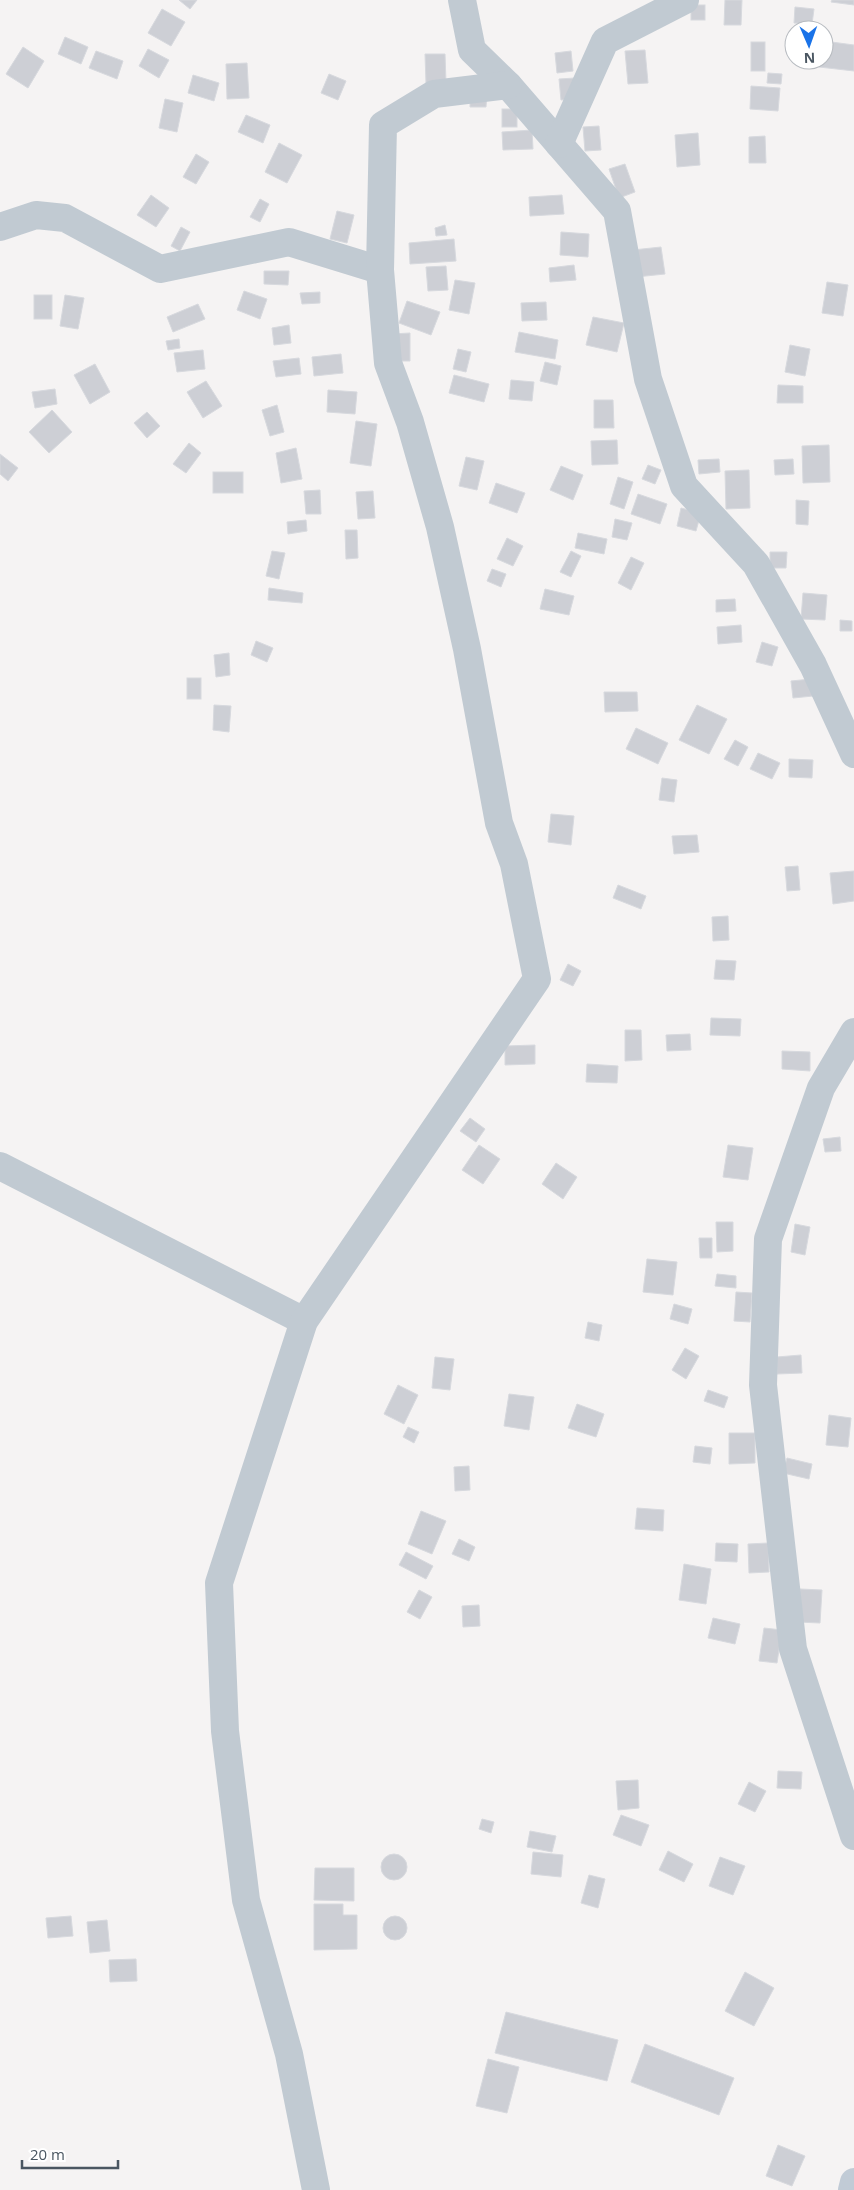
<svg xmlns="http://www.w3.org/2000/svg" width="854" height="2190" viewBox="0 0 854 2190" font-family="'Open Sans',sans-serif">
	<style>
		.building { fill: #cdcfd5; stroke: #d7d9de }
		.lines { fill: none; stroke-linecap: round; stroke-linejoin: round }
		.street { stroke: #c1cad2; stroke-width: 28 }
		.secondary { stroke: #c1cbd6; stroke-width: 28 }
	</style>
	<rect width="100%" height="100%" fill="#f5f3f3"/>
	<g class="building">
		<polygon points="179,0 197,0 190,9"/>
		<polygon points="725,0 742,0 741,25 724,25"/>
		<polygon points="832,0 854,0 854,5 831,2"/>
		<rect x="691" y="5" width="14" height="15"/>
		<polygon points="795,7 814,9 812,24 794,23"/>
		<polygon points="162,9 185,22 171,46 148,33"/>
		<polygon points="65,37 88,47 81,64 58,54"/>
		<polygon points="824,41 854,45 854,71 819,67 820,60 824,60"/>
		<rect x="751" y="42" width="14" height="29"/>
		<polygon points="23,47 44,61 28,88 6,74"/>
		<polygon points="148,49 169,60 159,78 139,66"/>
		<polygon points="645,50 648,83 628,84 625,51"/>
		<polygon points="96,51 123,61 117,79 89,68"/>
		<polygon points="571,51 573,71 557,73 555,53"/>
		<polygon points="425,54 445,54 446,83 426,83"/>
		<polygon points="247,63 249,98 227,99 226,64"/>
		<polygon points="768,73 782,74 781,84 767,83"/>
		<polygon points="329,74 346,81 338,100 321,93"/>
		<polygon points="193,75 219,83 214,101 188,93"/>
		<polygon points="575,78 576,99 561,100 559,79"/>
		<polygon points="751,86 780,88 778,111 750,109"/>
		<polygon points="470,94 487,94 486,107 470,107"/>
		<polygon points="165,99 183,103 177,132 159,128"/>
		<rect x="502" y="109" width="15" height="18"/>
		<polygon points="246,115 270,125 263,143 238,132"/>
		<polygon points="599,126 601,150 585,151 583,127"/>
		<polygon points="532,130 533,149 503,150 502,132"/>
		<polygon points="698,133 700,165 677,167 675,135"/>
		<polygon points="765,136 766,163 749,163 749,137"/>
		<polygon points="279,143 302,155 287,183 265,172"/>
		<polygon points="196,154 209,162 196,184 183,177"/>
		<polygon points="625,164 635,192 619,198 609,169"/>
		<polygon points="151,195 169,208 156,227 137,215"/>
		<polygon points="562,195 564,214 530,216 529,197"/>
		<polygon points="260,199 269,204 260,222 250,217"/>
		<polygon points="337,211 354,215 347,243 330,239"/>
		<polygon points="445,225 447,235 436,236 435,228"/>
		<polygon points="181,227 190,232 180,251 171,246"/>
		<polygon points="561,232 589,234 588,257 560,255"/>
		<polygon points="454,239 456,261 410,264 409,243"/>
		<polygon points="661,247 665,274 636,277 633,250"/>
		<polygon points="574,265 576,280 550,282 549,268"/>
		<polygon points="446,266 448,290 428,291 426,267"/>
		<polygon points="264,271 289,271 288,285 264,284"/>
		<polygon points="455,280 475,283 469,314 449,310"/>
		<polygon points="827,282 848,285 843,316 822,313"/>
		<polygon points="244,291 267,299 260,319 237,310"/>
		<polygon points="320,292 320,303 302,304 300,293"/>
		<rect x="34" y="295" width="18" height="24"/>
		<polygon points="65,295 84,298 78,329 60,326"/>
		<polygon points="407,301 440,312 431,335 399,323"/>
		<polygon points="546,302 547,320 522,321 521,303"/>
		<polygon points="198,304 205,319 173,332 167,317"/>
		<polygon points="593,317 624,323 617,352 586,345"/>
		<polygon points="289,325 291,343 274,345 272,328"/>
		<polygon points="519,332 558,340 555,359 515,352"/>
		<polygon points="410,333 410,361 392,361 392,334"/>
		<polygon points="179,339 180,348 168,350 166,341"/>
		<polygon points="790,345 810,349 805,376 785,372"/>
		<polygon points="458,349 471,352 466,372 453,369"/>
		<polygon points="203,350 205,369 177,372 174,353"/>
		<polygon points="341,354 343,373 314,376 312,357"/>
		<polygon points="299,358 301,374 276,377 273,361"/>
		<polygon points="545,362 561,366 557,385 540,381"/>
		<polygon points="95,364 110,392 90,404 74,375"/>
		<polygon points="454,375 489,384 484,402 449,393"/>
		<polygon points="511,380 534,382 532,401 509,399"/>
		<polygon points="206,381 222,406 203,418 187,392"/>
		<polygon points="778,385 803,386 803,403 777,403"/>
		<polygon points="55,389 57,404 35,408 32,392"/>
		<polygon points="328,390 357,392 355,414 327,412"/>
		<polygon points="594,400 613,400 614,428 594,428"/>
		<polygon points="277,405 284,432 270,436 262,410"/>
		<polygon points="52,410 72,432 49,453 29,432"/>
		<polygon points="147,412 160,426 147,438 134,423"/>
		<polygon points="356,421 377,424 371,466 350,463"/>
		<polygon points="617,440 618,464 592,465 591,441"/>
		<polygon points="189,443 201,453 186,473 173,464"/>
		<polygon points="829,445 830,482 803,483 802,446"/>
		<polygon points="296,448 302,479 281,483 276,453"/>
		<polygon points="0,454 18,468 8,481 0,474"/>
		<polygon points="466,457 484,461 477,490 459,486"/>
		<polygon points="719,459 720,472 699,474 698,460"/>
		<polygon points="793,459 794,474 775,475 774,460"/>
		<polygon points="648,465 661,470 655,484 642,479"/>
		<polygon points="561,466 583,475 573,500 550,490"/>
		<polygon points="749,470 750,508 726,509 725,471"/>
		<rect x="213" y="472" width="30" height="21"/>
		<polygon points="618,477 633,482 624,509 610,504"/>
		<polygon points="496,483 525,493 517,513 489,503"/>
		<polygon points="320,490 321,514 306,514 304,491"/>
		<polygon points="373,491 375,518 358,519 356,492"/>
		<polygon points="638,494 667,504 660,524 631,514"/>
		<polygon points="796,500 809,501 808,525 796,524"/>
		<polygon points="681,508 701,513 696,531 677,526"/>
		<polygon points="615,519 632,523 627,540 612,537"/>
		<polygon points="306,520 307,531 288,534 287,522"/>
		<polygon points="345,530 357,530 358,558 346,559"/>
		<polygon points="578,533 607,539 604,554 575,548"/>
		<polygon points="507,538 523,546 513,566 497,559"/>
		<polygon points="272,551 285,553 279,579 266,576"/>
		<polygon points="571,551 581,556 571,577 560,572"/>
		<polygon points="770,552 787,552 786,568 770,568"/>
		<polygon points="631,557 644,563 631,590 618,583"/>
		<polygon points="492,569 506,574 501,587 487,581"/>
		<polygon points="269,588 303,593 302,603 268,600"/>
		<polygon points="545,589 574,596 569,615 540,609"/>
		<polygon points="803,593 827,595 825,620 801,619"/>
		<polygon points="735,599 736,611 716,612 716,600"/>
		<polygon points="840,620 852,621 852,631 840,631"/>
		<polygon points="741,625 742,642 718,644 717,627"/>
		<polygon points="256,641 273,648 267,662 251,655"/>
		<polygon points="762,642 778,647 772,666 756,662"/>
		<polygon points="229,653 230,675 216,677 214,655"/>
		<rect x="187" y="678" width="14" height="21"/>
		<polygon points="811,679 813,696 793,698 791,681"/>
		<polygon points="604,692 637,692 638,711 605,712"/>
		<polygon points="214,705 231,706 229,732 213,730"/>
		<polygon points="697,705 727,719 709,754 679,740"/>
		<polygon points="636,728 668,743 658,764 626,749"/>
		<polygon points="735,740 748,747 738,766 724,759"/>
		<polygon points="758,753 780,763 772,779 750,769"/>
		<polygon points="789,759 813,760 812,778 789,777"/>
		<polygon points="662,778 677,780 674,802 659,800"/>
		<polygon points="551,814 574,816 571,845 548,842"/>
		<polygon points="697,835 699,852 674,854 672,836"/>
		<polygon points="798,866 800,890 787,891 785,867"/>
		<polygon points="854,871 854,901 833,904 830,873"/>
		<polygon points="618,885 646,896 641,909 613,898"/>
		<polygon points="728,916 729,940 713,941 712,917"/>
		<polygon points="716,960 736,961 734,980 714,979"/>
		<polygon points="568,964 581,971 573,986 560,980"/>
		<polygon points="711,1018 741,1019 740,1036 710,1035"/>
		<polygon points="625,1030 641,1030 642,1060 625,1061"/>
		<polygon points="690,1034 691,1050 667,1051 666,1035"/>
		<polygon points="535,1045 535,1064 505,1065 505,1046"/>
		<polygon points="782,1051 810,1052 810,1071 782,1069"/>
		<polygon points="587,1064 618,1066 617,1083 586,1082"/>
		<polygon points="470,1118 485,1129 476,1142 460,1131"/>
		<polygon points="840,1137 841,1151 825,1152 823,1139"/>
		<polygon points="479,1145 500,1159 483,1184 462,1170"/>
		<polygon points="728,1145 753,1148 748,1180 723,1177"/>
		<polygon points="556,1163 577,1177 563,1199 542,1184"/>
		<polygon points="716,1222 733,1222 733,1251 717,1252"/>
		<polygon points="795,1224 810,1227 805,1255 791,1252"/>
		<polygon points="699,1238 712,1238 712,1258 700,1258"/>
		<polygon points="647,1259 677,1262 673,1295 643,1292"/>
		<polygon points="717,1274 736,1276 736,1288 715,1286"/>
		<polygon points="736,1292 752,1293 750,1322 734,1321"/>
		<polygon points="674,1304 692,1309 688,1324 670,1319"/>
		<polygon points="588,1322 602,1325 599,1341 585,1338"/>
		<polygon points="685,1348 699,1356 686,1379 672,1370"/>
		<polygon points="801,1355 802,1373 777,1374 777,1357"/>
		<polygon points="435,1357 454,1359 450,1390 432,1388"/>
		<polygon points="398,1385 418,1395 404,1424 384,1414"/>
		<polygon points="708,1390 728,1397 724,1408 704,1401"/>
		<polygon points="509,1394 534,1397 529,1430 504,1426"/>
		<polygon points="577,1404 604,1414 596,1437 568,1428"/>
		<polygon points="829,1415 851,1418 848,1447 826,1445"/>
		<polygon points="408,1427 419,1432 414,1443 403,1437"/>
		<polygon points="729,1433 755,1433 755,1463 729,1464"/>
		<polygon points="695,1446 712,1448 710,1464 693,1462"/>
		<polygon points="787,1458 812,1464 809,1479 783,1473"/>
		<polygon points="469,1466 470,1490 455,1491 454,1467"/>
		<polygon points="637,1508 664,1510 663,1531 635,1529"/>
		<polygon points="421,1511 446,1521 432,1554 408,1544"/>
		<polygon points="459,1539 475,1547 469,1561 452,1554"/>
		<polygon points="716,1543 738,1544 737,1562 715,1561"/>
		<polygon points="768,1543 769,1572 749,1573 748,1544"/>
		<polygon points="406,1552 433,1566 426,1579 399,1565"/>
		<polygon points="684,1564 711,1569 706,1604 679,1600"/>
		<polygon points="800,1589 822,1590 820,1623 798,1622"/>
		<polygon points="419,1590 432,1597 420,1619 407,1612"/>
		<polygon points="479,1605 480,1626 463,1627 462,1606"/>
		<polygon points="713,1618 740,1624 735,1644 708,1638"/>
		<polygon points="764,1628 782,1630 777,1663 759,1661"/>
		<polygon points="778,1771 802,1772 801,1789 777,1788"/>
		<polygon points="638,1780 639,1808 618,1810 616,1781"/>
		<polygon points="749,1782 766,1791 755,1812 738,1804"/>
		<polygon points="621,1815 649,1825 641,1846 613,1835"/>
		<polygon points="482,1819 494,1822 491,1833 479,1829"/>
		<polygon points="530,1831 556,1836 552,1852 527,1847"/>
		<polygon points="668,1851 693,1864 684,1882 659,1870"/>
		<polygon points="533,1852 563,1855 561,1877 531,1874"/>
		<circle cx="394" cy="1867" r="13"/>
		<polygon points="720,1857 745,1866 733,1895 709,1886"/>
		<polygon points="315,1868 354,1868 354,1901 314,1900"/>
		<polygon points="589,1875 605,1879 598,1908 581,1903"/>
		<polygon points="314,1904 343,1904 343,1915 357,1915 357,1949 314,1950"/>
		<circle cx="395" cy="1928" r="12"/>
		<polygon points="71,1916 73,1936 48,1938 46,1918"/>
		<polygon points="107,1920 110,1951 90,1953 87,1922"/>
		<polygon points="136,1959 137,1981 110,1982 109,1960"/>
		<polygon points="745,1972 774,1988 754,2026 725,2011"/>
		<polygon points="506,2012 618,2040 607,2081 495,2053"/>
		<polygon points="645,2044 734,2078 719,2115 631,2082"/>
		<polygon points="488,2059 519,2067 507,2113 476,2106"/>
		<polygon points="778,2145 805,2156 792,2186 766,2176"/>
	</g>
	<g class="lines">
		<g class="street">
			<polyline points="462,0 472,50 508,85 617,211 648,379 684,486 756,564 813,665 854,754"/>
			<polyline points="559,144 605,41 685,0"/>
			<polyline points="0,227 36,215 65,218 160,269 289,242 380,270"/>
			<polyline points="854,1032 821,1088 768,1239 763,1385 793,1649 854,1836"/>
			<polyline points="0,1166 304,1321"/>
			<polyline points="316,2190 289,2054 246,1900 225,1731 219,1583 304,1321 537,979 514,864 499,823 467,649 440,527 410,422 388,363 380,270 383,125 434,94 508,85"/>
		</g>
		<polyline class="secondary" points="852,2190 854,2182"/>
	</g>
	<g transform="translate(809 45) rotate(178)"><circle r="24" fill="#ffffff" stroke="#b7bbc0"/>
	<path d="M0-4L9 19L0 12L-9 19Z" fill="#1a73e8"/>
	<text y="-8" font-size="14" font-weight="bold" text-anchor="middle" fill="#4a5661">N</text>
	</g>
	<path d="M22 2160v8h96v-8" fill="none" stroke="#4a5661" stroke-width="2.5"/>
	<text x="30" y="2160" font-size="15" fill="#4a5661" stroke="#ffffff" stroke-width="4" paint-order="stroke">20 m</text>
</svg>
